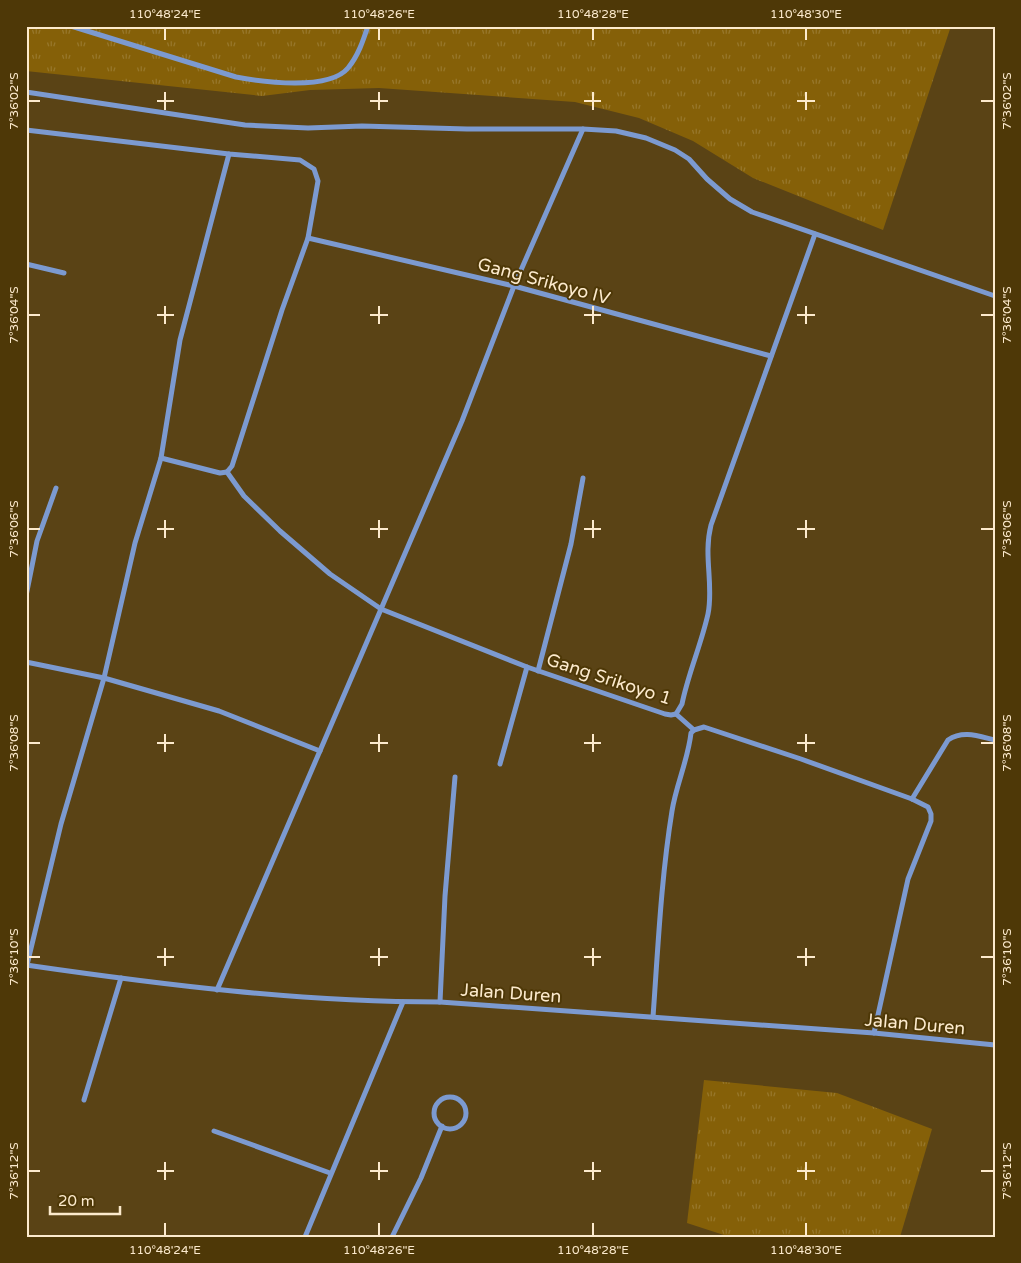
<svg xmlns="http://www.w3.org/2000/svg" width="1021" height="1263" viewBox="0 0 1021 1263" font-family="'Varela Round',sans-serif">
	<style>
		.grass { fill: url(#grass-tufts) }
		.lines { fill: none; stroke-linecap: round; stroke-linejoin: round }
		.street { stroke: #7c9ad0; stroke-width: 5 }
		.ticks { fill: none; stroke: #fceacd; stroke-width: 2 }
		.labels { text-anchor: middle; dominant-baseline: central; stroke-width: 4; stroke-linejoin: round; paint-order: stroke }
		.street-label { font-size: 18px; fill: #fceacd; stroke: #4e3807 }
		.neatline { fill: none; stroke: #fceacd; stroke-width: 2 }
		.ticks-label { font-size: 12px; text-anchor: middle; fill: #fceacd }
	</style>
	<defs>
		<pattern id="grass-tufts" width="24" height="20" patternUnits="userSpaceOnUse" patternTransform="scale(1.25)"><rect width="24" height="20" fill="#856008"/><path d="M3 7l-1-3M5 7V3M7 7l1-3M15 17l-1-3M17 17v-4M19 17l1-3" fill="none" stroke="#97772b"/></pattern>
	</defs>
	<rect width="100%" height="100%" fill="#5a4315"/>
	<g class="grass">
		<polygon points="26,26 951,26 883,230 753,178 693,141 639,118 575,102 379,88 310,90 262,96 26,71"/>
		<polygon points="704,1080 837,1093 932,1129 900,1237 730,1237 687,1223"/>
	</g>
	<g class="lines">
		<g class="street">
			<path d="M71 26 236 77C263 82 329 91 348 68 358 56 363 41 368 26"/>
			<polyline points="26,92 245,125 308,128 362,126 467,129 583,129 616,131 646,138 675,150 689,159 707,179 730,199 752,212 995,296"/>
			<polyline points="26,130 229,154 300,160 314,169 318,181 308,238 282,310 232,466 227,472"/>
			<polyline points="308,238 514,286 771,356"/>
			<polyline points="26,264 64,273"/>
			<polyline points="161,458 220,473 227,472"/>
			<polyline points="227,472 244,496 280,531 330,574 381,609 527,667 665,714 671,715 676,714 694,730 704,727 801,759 912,799 928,807 931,814 931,821 908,879 874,1033"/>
			<polyline points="26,596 37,541 56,488"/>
			<polyline points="26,662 104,678 219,711 320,751"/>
			<polyline points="538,671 571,544 583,478"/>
			<path d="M676 714 682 704C688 674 701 645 708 614 714 585 703 556 711 525L815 234"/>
			<polyline points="500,764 527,667"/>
			<path d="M912 799 948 740C963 730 978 736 995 740"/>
			<path d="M26 965C164 985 301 1002 440 1002L874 1033 995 1045"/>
			<polyline points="27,965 61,824 104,678 135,543 161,458 180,340 229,154"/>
			<polyline points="217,990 462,421 514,286 583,129"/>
			<polyline points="440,1002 445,896 455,777"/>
			<path d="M653 1017C658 948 661 879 672 811 676 785 688 760 691 733L694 730"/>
			<circle cx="450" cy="1113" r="16"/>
			<polyline points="84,1100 121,978"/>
			<polyline points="214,1131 330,1173"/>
			<polyline points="305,1237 403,1002"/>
			<polyline points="392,1237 421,1178 442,1126"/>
		</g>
	</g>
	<path class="ticks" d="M165 28V40M379 28V40M593 28V40M806 28V40M165 92V110M379 92V110M593 92V110M806 92V110M28 101H40M157 101H174M370 101H388M584 101H601M797 101H815M981 101H994M165 306V324M379 306V324M593 306V324M806 306V324M28 315H40M157 315H174M370 315H388M584 315H601M797 315H815M981 315H994M165 520V538M379 520V538M593 520V538M806 520V538M28 529H40M157 529H174M370 529H388M584 529H601M797 529H815M981 529H994M165 734V752M379 734V752M593 734V752M806 734V752M28 743H40M157 743H174M370 743H388M584 743H601M797 743H815M981 743H994M165 948V966M379 948V966M593 948V966M806 948V966M28 957H40M157 957H174M370 957H388M584 957H601M797 957H815M981 957H994M165 1162V1180M379 1162V1180M593 1162V1180M806 1162V1180M28 1171H40M157 1171H174M370 1171H388M584 1171H601M797 1171H815M981 1171H994M165 1223V1236M379 1223V1236M593 1223V1236M806 1223V1236"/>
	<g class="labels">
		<g class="street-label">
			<text transform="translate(544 281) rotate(15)">Gang Srikoyo IV</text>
			<text transform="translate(609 679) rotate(18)">Gang Srikoyo 1</text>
			<text transform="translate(511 993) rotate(4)">Jalan Duren</text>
			<text transform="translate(915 1024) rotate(5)">Jalan Duren</text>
		</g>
	</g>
	<rect width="1021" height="1263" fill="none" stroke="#4e3807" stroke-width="55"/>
	<path d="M50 1206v8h70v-8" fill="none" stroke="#fceacd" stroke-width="2.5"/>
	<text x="58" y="1206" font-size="15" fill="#fceacd" stroke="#4e3807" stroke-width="4" paint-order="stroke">20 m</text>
	<rect x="28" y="28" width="966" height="1208" class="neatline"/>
	<g class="ticks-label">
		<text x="165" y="18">110°48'24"E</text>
		<text x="379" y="18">110°48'26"E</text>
		<text x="593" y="18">110°48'28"E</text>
		<text x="806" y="18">110°48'30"E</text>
		<text transform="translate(14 101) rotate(-90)" y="4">7°36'02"S</text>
		<text transform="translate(1007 101) rotate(-90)" y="4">7°36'02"S</text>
		<text transform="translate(14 315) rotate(-90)" y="4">7°36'04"S</text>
		<text transform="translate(1007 315) rotate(-90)" y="4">7°36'04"S</text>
		<text transform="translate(14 529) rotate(-90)" y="4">7°36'06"S</text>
		<text transform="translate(1007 529) rotate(-90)" y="4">7°36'06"S</text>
		<text transform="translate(14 743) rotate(-90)" y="4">7°36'08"S</text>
		<text transform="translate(1007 743) rotate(-90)" y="4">7°36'08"S</text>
		<text transform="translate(14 957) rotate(-90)" y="4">7°36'10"S</text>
		<text transform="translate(1007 957) rotate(-90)" y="4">7°36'10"S</text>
		<text transform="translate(14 1171) rotate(-90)" y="4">7°36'12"S</text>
		<text transform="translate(1007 1171) rotate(-90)" y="4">7°36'12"S</text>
		<text x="165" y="1254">110°48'24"E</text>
		<text x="379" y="1254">110°48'26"E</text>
		<text x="593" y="1254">110°48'28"E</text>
		<text x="806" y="1254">110°48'30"E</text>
	</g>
</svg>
